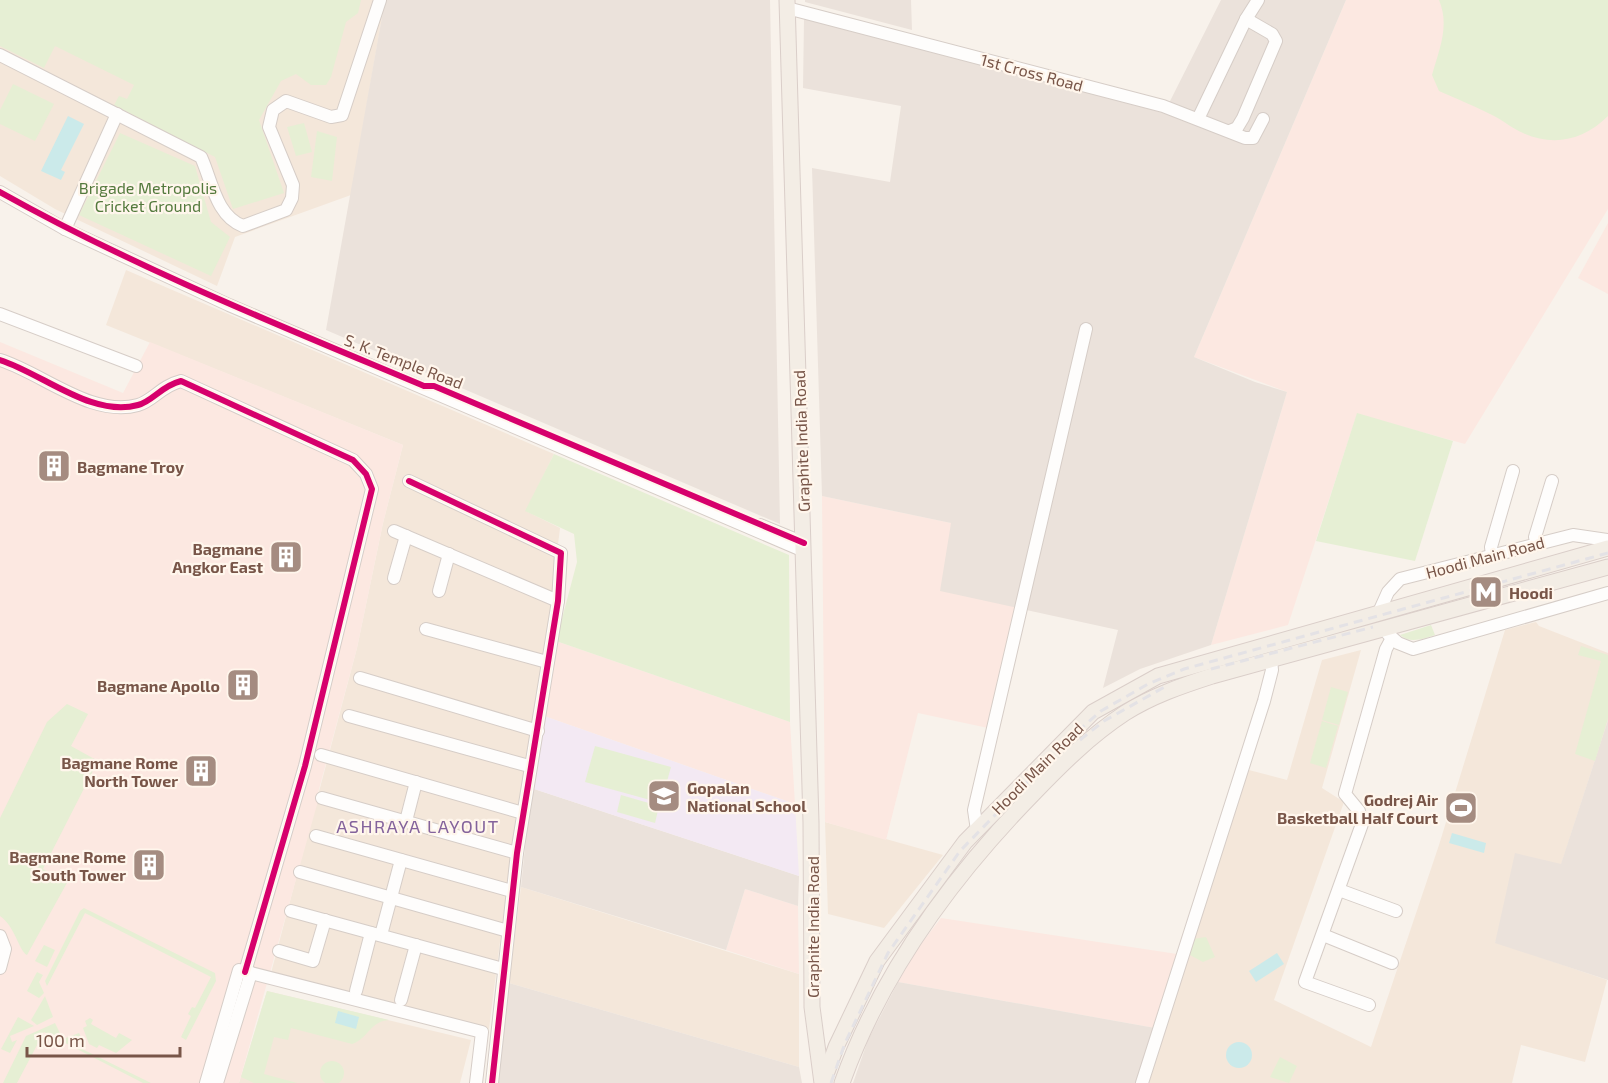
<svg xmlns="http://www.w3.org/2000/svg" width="1608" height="1083" viewBox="0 0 1608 1083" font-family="'Exo 2',sans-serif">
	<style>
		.residential { fill: #f4e7da }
		.commercial { fill: #fce8e1 }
		.industrial { fill: #ebe2db }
		.education { fill: #f3e9f3 }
		.green { fill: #e6efd4 }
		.water { fill: #cbeaea }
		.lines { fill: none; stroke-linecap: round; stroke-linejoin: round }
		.minor-casing { stroke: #d6cdc7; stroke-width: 14 }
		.major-casing { stroke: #dacec9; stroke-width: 17 }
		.minor { stroke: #fefdfc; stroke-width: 12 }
		.major { stroke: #f3ede5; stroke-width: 15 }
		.rail { stroke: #e4e2e5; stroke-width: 3; stroke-dasharray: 9 6; stroke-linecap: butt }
		.cycleway-casing { stroke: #fff6ec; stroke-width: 10 }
		.cycleway { stroke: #d6006c; stroke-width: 6 }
		.labels { text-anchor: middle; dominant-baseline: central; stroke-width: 4.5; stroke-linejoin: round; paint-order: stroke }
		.street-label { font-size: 16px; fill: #785548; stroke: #fff6ec }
		.park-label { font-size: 16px; fill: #53793c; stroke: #fff6ec }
		.poi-label { font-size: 16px; font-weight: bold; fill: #785548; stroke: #fff6ec; text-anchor: end }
		.neighbourhood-label { font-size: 18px; letter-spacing: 1.5px; fill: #84639c; stroke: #fff6ec }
	</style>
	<rect width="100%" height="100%" fill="#f8f2eb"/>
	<g class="residential">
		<polygon points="0,0 385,0 351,195 235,237 217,286 55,209 0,176"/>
		<polygon points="126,270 554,454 526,511 560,528 539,700 516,815 489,1029 271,973 357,648 383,523 403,445 106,325"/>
		<polygon points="1536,622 1539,626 1608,653 1608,720 1561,865 1495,942 1607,980 1585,1062 1521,1045 1512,1083 1149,1083 1245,769 1287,780 1322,660 1361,650 1322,788 1344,802 1274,1000 1371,1047 1439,845 1505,630"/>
		<polygon points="825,822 943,855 884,928 828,914"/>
		<polygon points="521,887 799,974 799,1067 509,983"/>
		<polygon points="267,991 471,1040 460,1083 239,1083"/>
	</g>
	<g class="commercial">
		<polygon points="1346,0 1608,0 1608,209 1465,444 1357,414 1288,625 1211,645 1287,392 1194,357"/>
		<polygon points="1608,223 1608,294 1578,278"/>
		<polygon points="0,342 123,393 150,342 403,445 383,523 357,648 318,793 318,801 239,1083 0,1083"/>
		<polygon points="822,496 951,523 1017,608 988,728 918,713 886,840 825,822"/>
		<polygon points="556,641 790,722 795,804 544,716"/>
		<polygon points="745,889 798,906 799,974 726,950"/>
		<polygon points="941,918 1177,954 1155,1028 898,982 918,948"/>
	</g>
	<g class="industrial">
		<polygon points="385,0 770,0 780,524 326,330"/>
		<polygon points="805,0 911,0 912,30 805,2"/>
		<polygon points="1221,0 1346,0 1194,357 1255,382 1287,392 1211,645 1140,669 1103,688 1118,630 940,591 951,523 822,496 812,168 890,182 901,106 803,88 804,19 1164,113"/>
		<polygon points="1608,720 1608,980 1495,943 1515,853 1561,864"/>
		<polygon points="531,788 799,876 798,906 745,889 726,950 521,887"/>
		<polygon points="898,982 1155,1028 1139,1083 853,1083 868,1040"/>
		<polygon points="509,983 799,1067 802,1083 498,1083"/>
	</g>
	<polygon class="education" points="544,716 795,804 799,876 531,788"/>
	<g class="green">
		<polygon points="0,0 361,0 358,13 346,22 331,77 326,85 311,85 296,74 281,81 259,120 284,193 233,209 215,157 114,105 119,96 127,99 134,85 55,46 44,68 0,46"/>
		<path d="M1439 0H1608V116C1584 140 1554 147 1523 133 1513 129 1504 121 1494 116 1477 107 1457 99 1439 91L1432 75C1439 50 1450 26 1439 0Z"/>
		<polygon points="13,84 54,104 35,141 0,124 0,110"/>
		<polygon points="304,123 312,152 296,156 287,127"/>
		<polygon points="317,131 337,137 332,181 311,177"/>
		<polygon points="120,133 195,166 211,222 230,237 211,276 79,215"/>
		<polygon points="1357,413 1453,441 1415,561 1316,541"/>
		<polygon points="554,454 789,555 790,722 556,641 577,562 574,534 525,511"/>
		<path d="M1431 625 1435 635C1423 639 1410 644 1400 635Z"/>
		<polygon points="1581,646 1608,655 1608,718 1595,761 1575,754 1601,661 1578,655"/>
		<polygon points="1331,687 1348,692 1339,725 1322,720"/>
		<path d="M67 704 88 714 71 746 98 761 43 869 68 881 27 955C19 951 15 926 0 916V818L47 722Z"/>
		<polygon points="1322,721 1338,726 1326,768 1310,763"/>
		<polygon points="595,746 671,767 661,803 585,782"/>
		<polygon points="621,795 659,806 655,823 617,812"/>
		<polygon points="1455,796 1473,801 1467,821 1449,816"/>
		<polygon points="84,908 215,973 216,981 186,1040 181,1037 191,1016 188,1014 192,1007 195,1008 211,977 85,913 47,986 45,981 80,911"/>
		<polygon points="1206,937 1215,957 1203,962 1188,954 1193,939"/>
		<polygon points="44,945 55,950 47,967 35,961"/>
		<polygon points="37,972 43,975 39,982 44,993 39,998 27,991"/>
		<path d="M267 991 389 1020C370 1021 368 1039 352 1044L291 1028 288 1040 274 1037 264 1074 297 1083H254L241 1077Z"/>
		<polygon points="45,996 53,1017 37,1025 31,1020"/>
		<polygon points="18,1017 34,1026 10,1036 12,1042 17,1040 10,1053 1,1049"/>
		<polygon points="90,1018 93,1020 91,1024 116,1038 119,1033 132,1040 116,1053 99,1045 97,1048 89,1044 83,1028 87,1026 85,1021"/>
		<polygon points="55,1023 63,1039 79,1033 86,1047 82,1049 151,1083 143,1083 44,1032 17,1083 3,1083 26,1036"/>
		<polygon points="1280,1057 1297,1066 1289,1083 1270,1077"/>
		<circle cx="332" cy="1073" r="12"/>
	</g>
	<g class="water">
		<polygon points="68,116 84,124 61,170 65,172 61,180 41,171"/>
		<polygon points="1452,833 1486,843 1484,853 1449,843"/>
		<polygon points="1277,953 1284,964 1256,982 1249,971"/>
		<polygon points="338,1011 359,1017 356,1029 335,1023"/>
		<circle cx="1239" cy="1055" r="13"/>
	</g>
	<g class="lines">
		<defs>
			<g id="minor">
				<polyline points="787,8 1163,106 1245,138 1253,138 1263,119"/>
				<path d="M0 55 201 157C212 181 216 216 243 226L286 210 292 198 293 185 269 127 273 110 286 101 331 117 342 115 380 0"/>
				<polyline points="1198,119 1246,19 1258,0"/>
				<polyline points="1230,131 1237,128 1243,118 1276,41 1272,34 1246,19"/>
				<polyline points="0,192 65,229 229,305 804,551"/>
				<polyline points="65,229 117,114"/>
				<polyline points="0,314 136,366"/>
				<path d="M0 360C42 373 92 418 138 405 153 401 161 386 181 381L353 460 366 474 372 489 305 766 245 972"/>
				<polyline points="409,481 561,553 558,601 517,853 492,1083"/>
				<polyline points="760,525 804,543"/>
				<polyline points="394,531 558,601"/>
				<polyline points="1537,543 1535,537 1552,481"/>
				<polyline points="1492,555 1491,547 1513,471"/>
				<polyline points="394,578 406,536"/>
				<polyline points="439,591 449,554"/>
				<polyline points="1379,612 1388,592 1400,579 1573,535 1608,540"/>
				<polyline points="426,629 547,662"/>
				<polyline points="1388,634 1398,643 1413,649 1608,593"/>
				<polyline points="360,678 538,731"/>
				<polyline points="349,716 529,766"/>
				<polyline points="321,755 523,813"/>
				<polyline points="322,798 517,853"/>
				<polyline points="406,821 416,782"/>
				<polyline points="977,830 974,810 1086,329"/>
				<polyline points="316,836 512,891"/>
				<polyline points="300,872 508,931"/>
				<polyline points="1339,890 1396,911"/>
				<polyline points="291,911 503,969"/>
				<polyline points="381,935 401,860"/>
				<polyline points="1323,935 1392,963"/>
				<polyline points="0,936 5,949 0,968"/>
				<polyline points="279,951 313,961 325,920"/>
				<polyline points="356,991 371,933"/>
				<polyline points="401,1000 416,945"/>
				<polyline points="1369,1005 1305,982 1362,824 1359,811 1345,794 1386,649 1392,638"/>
				<polyline points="206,1083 239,970 482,1032 476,1083"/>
				<polyline points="217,1083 251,973"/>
				<polyline points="1142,1083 1264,701 1272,670 1271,659"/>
			</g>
			<g id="major">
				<polyline points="787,0 811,822 812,1007 822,1083"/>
				<polyline points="824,1080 836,1047 877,961 965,842 1093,712 1158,676 1608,548"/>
				<path d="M842 1083C881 973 952 877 1033 794 1062 764 1090 736 1125 713 1152 696 1181 686 1212 676L1608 567"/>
			</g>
		</defs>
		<use href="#minor" class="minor-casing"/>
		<use href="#major" class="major-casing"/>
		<use href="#minor" class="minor"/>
		<use href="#major" class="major"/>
		<g class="rail">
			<polyline points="1211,669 1373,627"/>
			<polyline points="1080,740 1104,721 1168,685"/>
			<polyline points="831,1083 845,1043 888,953 960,851 1071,737 1101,711 1148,684 1184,669 1608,553"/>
		</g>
		<defs>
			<g id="cycleway">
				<path d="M0 192C136 268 281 326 424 386H434L804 543"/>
				<path d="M0 360C42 373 92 418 138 405 153 401 161 386 181 381L353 460 366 474 372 489 305 766 245 972"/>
				<polyline points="409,481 561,553 558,601 517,853 492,1083"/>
			</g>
		</defs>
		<use href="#cycleway" class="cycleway-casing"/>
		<use href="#cycleway" class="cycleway"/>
	</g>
	<defs>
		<symbol id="building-square" viewBox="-11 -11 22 22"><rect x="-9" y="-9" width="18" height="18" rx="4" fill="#a58c81" stroke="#fff6ec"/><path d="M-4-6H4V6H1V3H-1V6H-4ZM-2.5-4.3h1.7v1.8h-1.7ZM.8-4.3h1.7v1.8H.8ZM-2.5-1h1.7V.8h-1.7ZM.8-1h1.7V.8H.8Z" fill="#fff"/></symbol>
		<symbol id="metro-square" viewBox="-11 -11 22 22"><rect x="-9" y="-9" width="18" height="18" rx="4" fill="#a58c81" stroke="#fff6ec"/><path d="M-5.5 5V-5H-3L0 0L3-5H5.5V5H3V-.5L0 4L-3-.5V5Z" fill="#fff"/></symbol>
		<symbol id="school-square" viewBox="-11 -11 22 22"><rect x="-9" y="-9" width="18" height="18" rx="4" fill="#a58c81" stroke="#fff6ec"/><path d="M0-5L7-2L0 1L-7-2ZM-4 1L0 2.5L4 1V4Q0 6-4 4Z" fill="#fff"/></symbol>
		<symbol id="stadium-square" viewBox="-11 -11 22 22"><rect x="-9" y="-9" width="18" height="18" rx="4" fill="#a58c81" stroke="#fff6ec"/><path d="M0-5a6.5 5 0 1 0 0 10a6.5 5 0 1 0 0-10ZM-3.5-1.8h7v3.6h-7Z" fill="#fff"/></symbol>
	</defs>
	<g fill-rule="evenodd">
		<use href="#building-square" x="35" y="447" width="38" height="38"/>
		<use href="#building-square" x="267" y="538" width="38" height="38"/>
		<use href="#metro-square" x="1467" y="573" width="38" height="38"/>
		<use href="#building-square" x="224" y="666" width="38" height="38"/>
		<use href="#building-square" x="182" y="752" width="38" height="38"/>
		<use href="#school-square" x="645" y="777" width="38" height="38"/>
		<use href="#stadium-square" x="1442" y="789" width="38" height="38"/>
		<use href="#building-square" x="130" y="846" width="38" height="38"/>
	</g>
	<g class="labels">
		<g class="street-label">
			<text transform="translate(1032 72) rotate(15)">1st Cross Road</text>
			<text transform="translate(404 361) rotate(21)">S. K. Temple Road</text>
			<text transform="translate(801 441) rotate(-92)">Graphite India Road</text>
			<text transform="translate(1485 557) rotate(-15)">Hoodi Main Road</text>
			<text transform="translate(1037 768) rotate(-45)">Hoodi Main Road</text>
			<text transform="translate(812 927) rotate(-90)">Graphite India Road</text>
		</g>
		<g class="park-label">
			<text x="148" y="187">Brigade Metropolis<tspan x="148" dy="18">Cricket Ground</tspan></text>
		</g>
		<g class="poi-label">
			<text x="77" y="466" text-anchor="start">Bagmane Troy</text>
			<text x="263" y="548">Bagmane<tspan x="263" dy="18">Angkor East</tspan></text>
			<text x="1509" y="592" text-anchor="start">Hoodi</text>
			<text x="220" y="685">Bagmane Apollo</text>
			<text x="178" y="762">Bagmane Rome<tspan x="178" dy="18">North Tower</tspan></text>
			<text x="687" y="787" text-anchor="start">Gopalan<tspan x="687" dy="18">National School</tspan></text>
			<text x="1438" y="799">Godrej Air<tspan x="1438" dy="18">Basketball Half Court</tspan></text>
			<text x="126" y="856">Bagmane Rome<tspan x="126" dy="18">South Tower</tspan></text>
		</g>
		<g class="neighbourhood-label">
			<text x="418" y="826">ASHRAYA LAYOUT</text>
		</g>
	</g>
	<path d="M27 1047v9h153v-9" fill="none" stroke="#785548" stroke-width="3"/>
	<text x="36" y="1047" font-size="18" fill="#785548" stroke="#fff6ec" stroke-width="4.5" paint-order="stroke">100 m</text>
</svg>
